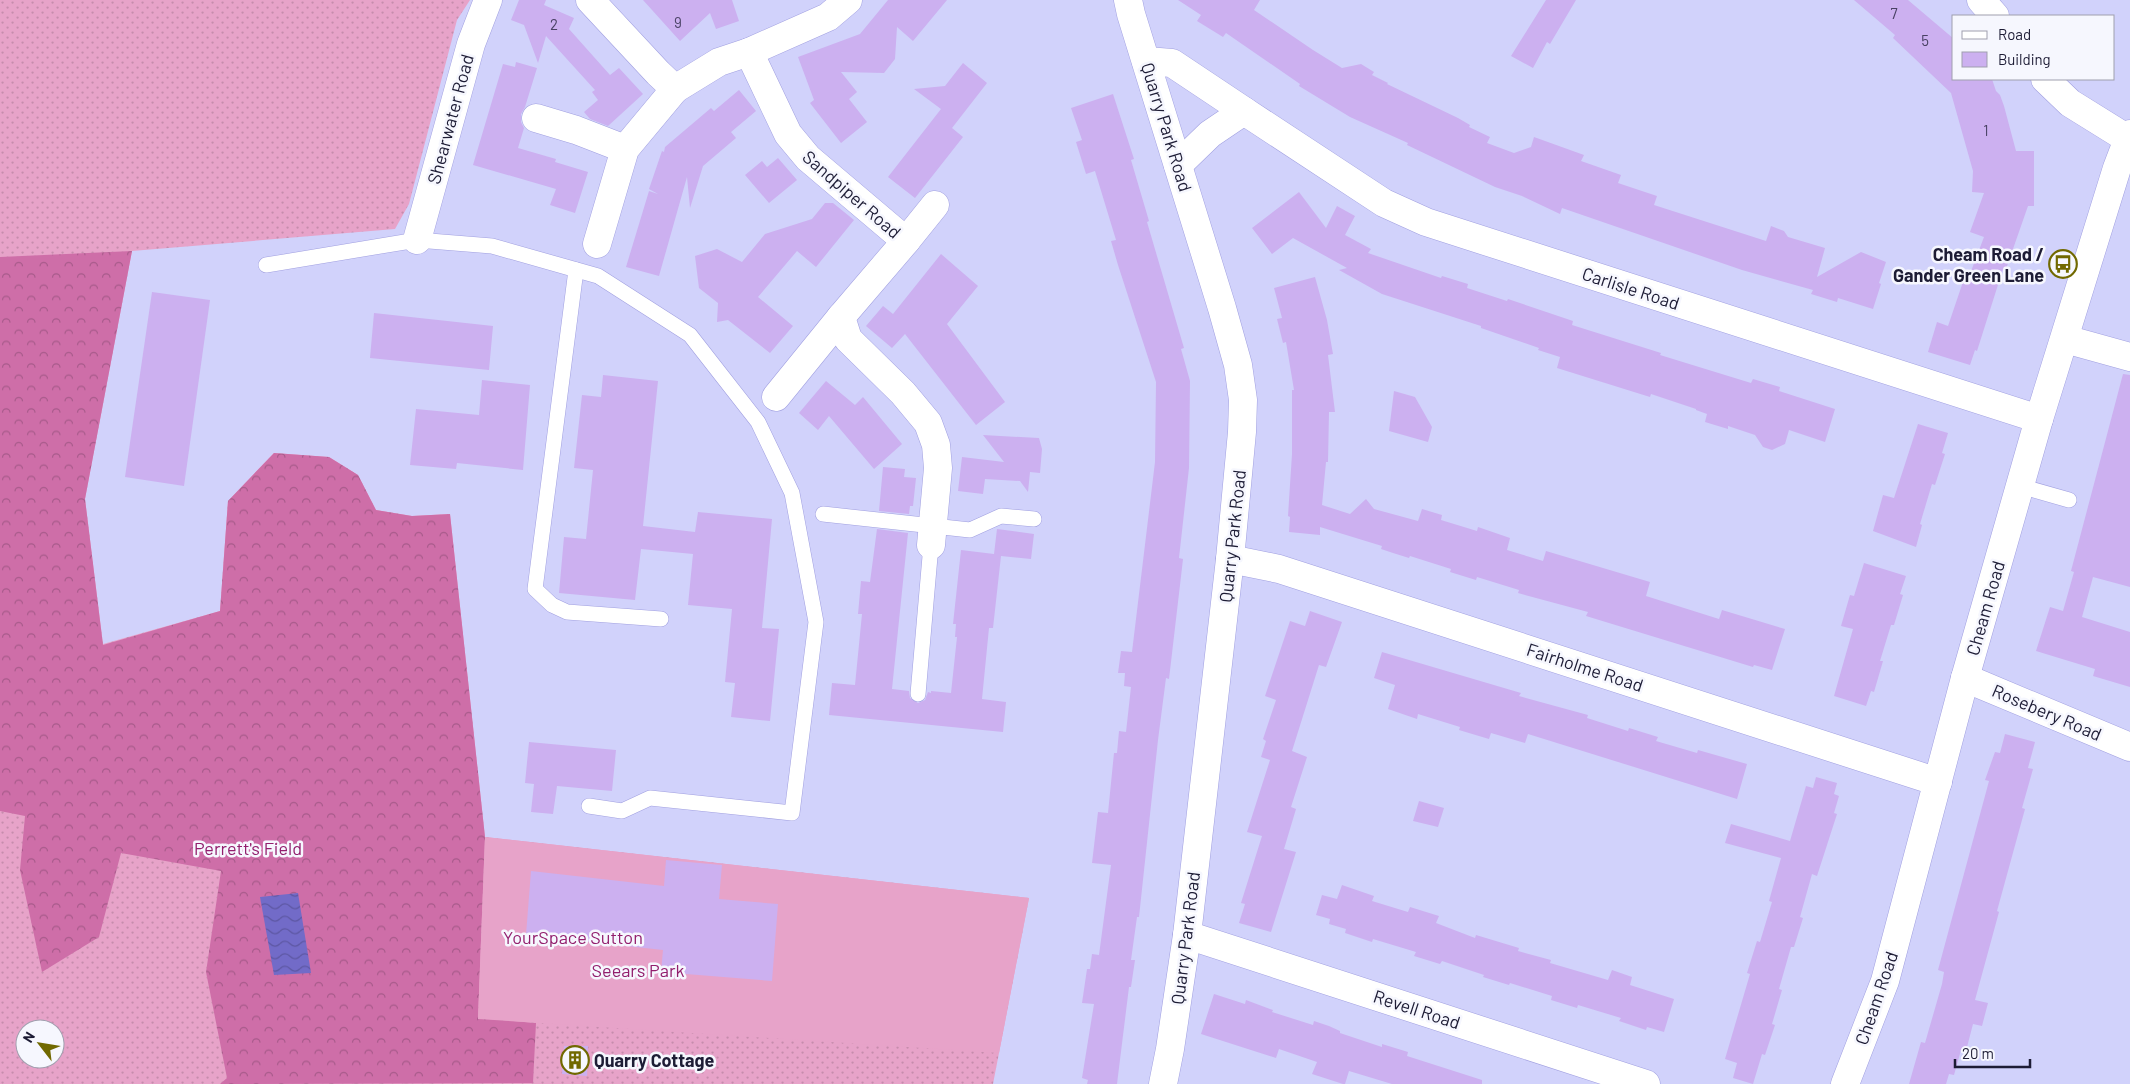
<svg xmlns="http://www.w3.org/2000/svg" width="2130" height="1084" viewBox="0 0 2130 1084" font-family="Barlow,sans-serif">
	<style>
		.grass { fill: url(#grass-dots); fill-rule: evenodd }
		.forest { fill: url(#forest-crowns) }
		.garden { fill: #e7a3c9 }
		.water { fill: url(#water-waves) }
		.building { fill: #ccb0f0 }
		.lines { fill: none; stroke-linecap: round; stroke-linejoin: round }
		.service-casing { stroke: #a1a0e0; stroke-width: 16 }
		.minor-casing { stroke: #a1a0e0; stroke-width: 29 }
		.tertiary-casing { stroke: #a1a0e0; stroke-width: 29 }
		.trunk-casing { stroke: #a1a0e0; stroke-width: 29 }
		.service { stroke: #fff; stroke-width: 15 }
		.minor { stroke: #fff; stroke-width: 28 }
		.tertiary { stroke: #fff; stroke-width: 28 }
		.trunk { stroke: #fff; stroke-width: 28 }
		.labels { text-anchor: middle; dominant-baseline: central; stroke-width: 5; stroke-linejoin: round; paint-order: stroke }
		.number-label { font-size: 15px; fill: #494164 }
		.street-label { font-size: 18px; fill: #1d1c35; stroke: #f6f7fe }
		.poi-label { font-size: 18px; font-weight: bold; fill: #1d1c35; stroke: #f6f7fe; text-anchor: end }
		.park-label { font-size: 18px; fill: #921e6d; stroke: #f6f7fe }
	</style>
	<defs>
		<pattern id="grass-dots" width="8" height="8" patternUnits="userSpaceOnUse" patternTransform="scale(1.25)"><rect width="8" height="8" fill="#e7a3c9"/><path d="M2 2h.1M6 6h.1" fill="none" stroke="#c68cad" stroke-width="1.8" stroke-linecap="round"/></pattern>
		<pattern id="forest-crowns" width="20" height="18" patternUnits="userSpaceOnUse" patternTransform="scale(1.25)"><rect width="20" height="18" fill="#ce6ea8"/><path d="M2 6a3 3 0 1 1 6 0M12 15a3 3 0 1 1 6 0" fill="none" stroke="#a75a8a"/></pattern>
		<pattern id="water-waves" width="16" height="10" patternUnits="userSpaceOnUse" patternTransform="scale(1.25)"><rect width="16" height="10" fill="#726bc8"/><path d="M0 5q4-4 8 0t8 0" fill="none" stroke="#5d57a3"/></pattern>
	</defs>
	<rect width="100%" height="100%" fill="#d1d2fb"/>
	<path class="grass" d="M0 0H470L457 20 409 204 395 229 132 251 85 499 103 644 220 611 228 501 274 453 329 457 358 475 376 510 412 516 450 514 485 837 1029 898 993 1084H0ZM25 1029H55V1059H25Z"/>
	<polygon class="forest" points="132,251 85,499 103,645 220,611 228,501 274,453 329,457 358,475 376,510 412,516 450,514 485,837 478,1018 536,1023 533,1083 220,1084 227,1078 206,972 221,871 121,853 99,937 42,972 20,870 25,816 0,811 0,257"/>
	<polygon class="garden" points="485,837 1029,898 999,1053 478,1019"/>
	<polygon class="water" points="298,893 311,973 274,975 260,897"/>
	<g class="building">
		<polygon points="519,0 546,0 544,5 574,18 569,29 610,75 619,68 643,94 608,126 590,119 584,112 598,100 592,92 595,90 546,36 538,63 524,25 511,20"/>
		<polygon points="643,0 732,0 739,21 716,29 710,13 680,41"/>
		<polygon points="888,0 947,0 913,41 897,27 895,59 884,73 841,72 857,92 849,99 867,122 841,143 810,103 814,100 798,57 860,34"/>
		<polygon points="1178,0 1260,0 1254,10 1313,50 1342,68 1361,64 1374,72 1372,75 1388,83 1387,84 1458,118 1470,125 1469,127 1490,137 1487,143 1514,153 1531,147 1534,137 1584,155 1581,161 1621,175 1618,183 1657,196 1654,205 1766,241 1771,226 1784,231 1788,237 1825,248 1817,277 1861,252 1886,262 1879,283 1881,284 1873,309 1838,298 1837,302 1811,294 1813,290 1742,270 1562,208 1560,214 1522,196 1495,187 1407,145 1408,143 1350,117 1299,86 1300,84 1226,33 1223,37 1197,21 1201,15"/>
		<polygon points="1546,0 1576,0 1550,44 1547,42 1533,68 1511,56"/>
		<polygon points="1854,0 1908,0 1954,39 1954,79 1992,79 1996,91 2000,95 2004,106 2016,151 2034,151 2034,206 2028,206 2006,269 2003,269 1977,351 1975,350 1970,365 1928,352 1937,322 1948,326 1966,273 1970,274 1984,237 1970,232 1984,193 1972,192 1973,171 1951,93 1893,38 1895,35"/>
		<polygon points="516,62 537,68 525,107 521,114 521,122 524,128 518,148 556,159 555,162 588,172 575,213 550,205 556,189 473,165 503,64 515,67"/>
		<polygon points="963,63 987,83 952,128 963,137 915,198 888,177 941,109 914,89 945,86"/>
		<polygon points="739,90 756,111 731,132 736,138 703,166 690,208 687,177 659,276 626,267 649,191 658,194 649,189 662,151 664,152 665,147 711,108 714,111"/>
		<polygon points="1113,94 1134,159 1131,160 1149,221 1147,222 1184,348 1181,349 1190,381 1189,468 1179,558 1183,559 1180,585 1169,679 1166,678 1158,740 1139,917 1137,917 1131,960 1135,960 1131,987 1129,987 1117,1084 1087,1084 1088,1080 1082,1078 1094,1004 1082,1003 1087,969 1090,969 1092,954 1099,955 1111,865 1092,863 1098,812 1108,813 1114,753 1117,753 1119,731 1126,732 1131,687 1124,686 1125,673 1118,673 1121,651 1132,652 1155,462 1156,382 1118,265 1111,241 1116,240 1095,171 1086,174 1076,142 1082,140 1071,108"/>
		<polygon points="778,158 797,180 769,203 745,175 762,161 767,167"/>
		<polygon points="1299,192 1326,228 1337,206 1355,216 1345,235 1371,249 1368,253 1441,278 1442,276 1468,284 1467,288 1507,301 1508,299 1573,321 1572,325 1661,353 1660,355 1751,383 1753,379 1780,387 1779,391 1835,409 1825,442 1789,430 1785,444 1772,450 1763,447 1755,435 1728,426 1728,429 1705,422 1707,414 1696,410 1696,409 1651,394 1650,397 1557,368 1560,357 1538,350 1539,348 1481,328 1481,326 1382,294 1339,270 1347,268 1293,238 1272,254 1252,228"/>
		<polygon points="825,203 833,203 854,220 816,267 797,251 758,297 793,326 770,353 728,320 717,322 718,303 699,288 695,256 717,249 742,262 765,234 812,219"/>
		<polygon points="941,254 978,286 947,324 1005,402 976,425 905,334 892,348 866,326 883,306 893,314"/>
		<polygon points="1315,277 1327,320 1333,354 1328,355 1335,412 1329,412 1328,462 1326,462 1322,505 1350,514 1366,499 1374,509 1418,521 1422,509 1442,515 1441,520 1477,531 1478,527 1510,538 1507,550 1543,561 1546,551 1650,582 1646,596 1719,619 1722,610 1785,629 1772,670 1754,665 1753,667 1586,616 1588,612 1518,593 1519,590 1477,577 1476,580 1450,572 1451,569 1410,556 1409,558 1393,553 1381,549 1382,546 1320,527 1320,535 1289,532 1290,517 1288,516 1292,454 1292,390 1294,390 1286,342 1283,343 1277,319 1282,318 1274,288"/>
		<polygon points="152,292 210,300 184,486 125,477"/>
		<polygon points="374,313 493,326 489,370 370,358"/>
		<polygon points="2123,374 2130,375 2130,587 2093,577 2082,617 2130,632 2130,687 2093,676 2095,669 2036,651 2050,607 2063,611 2074,572 2071,571"/>
		<polygon points="603,375 658,381 643,526 695,532 698,512 772,519 762,628 779,629 770,721 731,717 735,683 725,682 732,609 688,605 693,554 641,549 635,600 559,593 564,537 586,539 593,470 574,468 582,395 601,397"/>
		<polygon points="482,380 530,385 523,470 457,463 456,469 410,465 416,409 479,415"/>
		<polygon points="826,381 855,405 863,397 902,444 874,469 829,416 818,430 799,413"/>
		<polygon points="1394,391 1415,397 1432,427 1428,442 1389,431"/>
		<polygon points="1918,424 1948,433 1942,453 1945,454 1935,485 1932,484 1920,524 1922,525 1916,547 1873,531 1883,495 1894,498"/>
		<polygon points="983,435 1039,438 1042,449 1040,473 1030,472 1028,492 1020,481 985,479 983,494 958,491 962,457 1004,462"/>
		<polygon points="883,467 905,469 904,477 916,478 913,506 910,506 909,514 879,511"/>
		<polygon points="877,529 908,533 892,689 909,691 910,698 918,703 925,700 928,692 931,693 931,691 951,693 957,637 955,637 956,624 953,624 961,550 994,554 997,529 1034,534 1031,559 1001,556 993,628 989,628 982,699 1006,702 1003,732 829,715 832,683 855,685 862,614 858,614 861,581 870,582"/>
		<polygon points="1864,563 1906,576 1900,594 1903,595 1894,625 1891,625 1880,661 1883,661 1874,692 1871,691 1866,706 1834,696 1853,629 1841,626 1850,595 1854,596"/>
		<polygon points="1310,611 1342,622 1326,667 1319,665 1292,751 1307,757 1291,807 1296,809 1284,849 1296,852 1271,932 1239,923 1245,904 1241,903 1262,836 1247,832 1270,760 1261,757 1266,741 1263,739 1276,700 1265,696 1290,621 1305,626"/>
		<polygon points="1382,652 1521,693 1519,696 1588,715 1587,718 1628,731 1629,728 1658,737 1656,741 1697,753 1698,750 1747,764 1737,799 1528,734 1525,743 1491,733 1489,739 1459,730 1460,727 1418,714 1417,719 1388,709 1395,685 1374,678"/>
		<polygon points="2005,734 2035,742 2028,768 2033,769 2022,808 2025,809 1997,911 1999,912 1975,1000 1988,1003 1982,1026 1973,1024 1966,1051 1961,1050 1954,1075 1949,1074 1946,1084 1909,1084 1921,1042 1925,1043 1942,984 1944,972 1938,970 1989,781 1985,780 1995,752 2000,753"/>
		<polygon points="529,742 616,750 612,791 557,786 553,814 531,812 534,784 525,783"/>
		<polygon points="1816,777 1837,783 1834,794 1839,796 1834,813 1837,814 1817,876 1812,874 1800,917 1803,918 1794,947 1791,947 1779,989 1782,990 1772,1024 1775,1025 1765,1055 1762,1054 1753,1084 1733,1078 1737,1063 1725,1059 1750,974 1747,973 1757,941 1760,942 1772,902 1769,901 1781,858 1725,843 1731,824 1790,841 1806,786 1813,788"/>
		<polygon points="1419,801 1444,808 1438,827 1413,821"/>
		<polygon points="666,860 722,865 719,899 778,904 772,981 661,972 663,950 526,935 531,871 664,886"/>
		<polygon points="1342,885 1374,896 1372,901 1408,912 1410,907 1439,916 1436,923 1475,938 1476,935 1519,948 1518,951 1551,960 1550,963 1608,980 1612,970 1632,977 1630,985 1674,999 1664,1032 1647,1027 1646,1030 1619,1021 1621,1018 1578,1005 1577,1008 1551,1000 1552,996 1510,983 1509,985 1483,977 1484,975 1442,961 1440,964 1414,956 1416,952 1373,939 1372,942 1345,933 1346,929 1329,924 1330,919 1316,915 1322,895 1337,899"/>
		<polygon points="1214,994 1245,1004 1246,1000 1273,1010 1272,1012 1313,1025 1314,1021 1329,1026 1340,1031 1340,1033 1382,1047 1382,1044 1408,1052 1407,1056 1482,1080 1482,1084 1392,1084 1349,1071 1345,1084 1343,1084 1312,1074 1317,1062 1279,1049 1276,1058 1201,1034"/>
		<polygon points="564,1046 588,1046 587,1076 562,1074"/>
	</g>
	<g class="lines">
		<defs>
			<g id="service">
				<polyline points="266,265 417,240 492,246 598,276 690,335 758,422 792,493 816,622 792,813 650,798 622,811 589,806"/>
				<polyline points="576,270 535,589 552,605 567,612 661,619"/>
				<polyline points="2020,486 2069,500"/>
				<polyline points="823,514 970,530 1001,516 1034,519"/>
				<polyline points="918,694 931,545"/>
			</g>
			<g id="minor">
				<polyline points="590,0 658,73 675,89 719,62 749,52 788,134 808,158 906,241 841,317 848,339 903,393 928,423 936,445 938,468 931,545"/>
				<polyline points="1128,0 1131,14 1222,308 1238,365 1243,400 1242,432 1230,559 1187,935 1170,1049 1163,1084"/>
				<polyline points="749,52 828,17 848,0"/>
				<polyline points="1146,61 1172,63 1244,111"/>
				<polyline points="536,118 576,130 625,149"/>
				<polyline points="1178,165 1210,134 1244,111 1384,203 1426,222 2039,419"/>
				<polyline points="417,240 471,44 488,0"/>
				<polyline points="906,241 935,205"/>
				<polyline points="597,244 625,149 675,89"/>
				<polyline points="2065,339 2130,357"/>
				<polyline points="776,397 841,317"/>
				<polyline points="1230,559 1279,569 1938,782"/>
				<polyline points="1965,678 2130,747"/>
				<polyline points="1187,935 1646,1084"/>
			</g>
			<g id="tertiary">
				<polyline points="1981,0 1995,16"/>
				<polyline points="2045,79 2070,103 2128,139"/>
			</g>
			<polyline id="trunk" points="1845,1084 1885,981 1965,678 2039,419 2117,168 2130,134"/>
		</defs>
		<use href="#service" class="service-casing"/>
		<use href="#minor" class="minor-casing"/>
		<use href="#tertiary" class="tertiary-casing"/>
		<use href="#trunk" class="trunk-casing"/>
		<use href="#service" class="service"/>
		<use href="#minor" class="minor"/>
		<use href="#tertiary" class="tertiary"/>
		<use href="#trunk" class="trunk"/>
	</g>
	<defs>
		<symbol id="bus-ring" viewBox="-11 -11 22 22"><circle r="9.5" fill="#f6f7fe" stroke="#716901" stroke-width="1.5"/><path d="M-5-6H5V4H4V6H2V4H-2V6H-4V4H-5ZM-3.5-4V0h7V-4ZM-3.5 1.2v1.5H-2V1.2ZM2 1.2v1.5H3.5V1.2Z" fill="#716901"/></symbol>
		<symbol id="building-ring" viewBox="-11 -11 22 22"><circle r="9.5" fill="#f6f7fe" stroke="#716901" stroke-width="1.5"/><path d="M-4-6H4V6H1V3H-1V6H-4ZM-2.5-4.3h1.7v1.8h-1.7ZM.8-4.3h1.7v1.8H.8ZM-2.5-1h1.7V.8h-1.7ZM.8-1h1.7V.8H.8Z" fill="#716901"/></symbol>
	</defs>
	<g fill-rule="evenodd">
		<use href="#bus-ring" x="2047" y="248" width="32" height="32"/>
		<use href="#building-ring" x="559" y="1044" width="32" height="32"/>
	</g>
	<g class="labels">
		<g class="number-label">
			<text x="1894" y="13">7</text>
			<text x="678" y="22">9</text>
			<text x="554" y="24">2</text>
			<text x="1925" y="40">5</text>
			<text x="1986" y="130">1</text>
		</g>
		<g class="street-label">
			<text transform="translate(450 119) rotate(-75)">Shearwater Road</text>
			<text transform="translate(1167 127) rotate(73)">Quarry Park Road</text>
			<text transform="translate(852 194) rotate(41)">Sandpiper Road</text>
			<text transform="translate(1631 288) rotate(18)">Carlisle Road</text>
			<text transform="translate(1232 536) rotate(-84)">Quarry Park Road</text>
			<text transform="translate(1985 608) rotate(-74)">Cheam Road</text>
			<text transform="translate(1585 667) rotate(18)">Fairholme Road</text>
			<text transform="translate(2047 712) rotate(23)">Rosebery Road</text>
			<text transform="translate(1185 938) rotate(-83)">Quarry Park Road</text>
			<text transform="translate(1876 998) rotate(-71)">Cheam Road</text>
			<text transform="translate(1417 1009) rotate(18)">Revell Road</text>
		</g>
		<g class="poi-label">
			<text x="2044" y="254">Cheam Road /<tspan x="2044" dy="21">Gander Green Lane</tspan></text>
			<text x="594" y="1060" text-anchor="start">Quarry Cottage</text>
		</g>
		<g class="park-label">
			<text x="248" y="848">Perrett's Field</text>
			<text x="573" y="937">YourSpace Sutton</text>
			<text x="638" y="970">Seears Park</text>
		</g>
	</g>
	<rect x="1952" y="15" width="162" height="65" fill="#f6f7fe" stroke="#9f9fae"/>
	<rect x="1962" y="31" width="25" height="8" fill="#ffffff" stroke="#9f9fae"/>
	<text x="1998" y="40" font-size="15" fill="#1d1c35">Road</text>
	<rect x="1962" y="52" width="25" height="15" fill="#ccb0f0" stroke="#9f9fae"/>
	<text x="1998" y="65" font-size="15" fill="#1d1c35">Building</text>
	<g transform="translate(40 1044) rotate(301)"><circle r="24" fill="#f6f7fe" stroke="#9f9fae"/>
	<path d="M0-4L9 19L0 12L-9 19Z" fill="#716901"/>
	<text y="-8" font-size="14" font-weight="bold" text-anchor="middle" fill="#1d1c35">N</text>
	</g>
	<path d="M1955 1059v8h75v-8" fill="none" stroke="#1d1c35" stroke-width="2.5"/>
	<text x="1962" y="1059" font-size="15" fill="#1d1c35" stroke="#f6f7fe" stroke-width="4" paint-order="stroke">20 m</text>
</svg>
